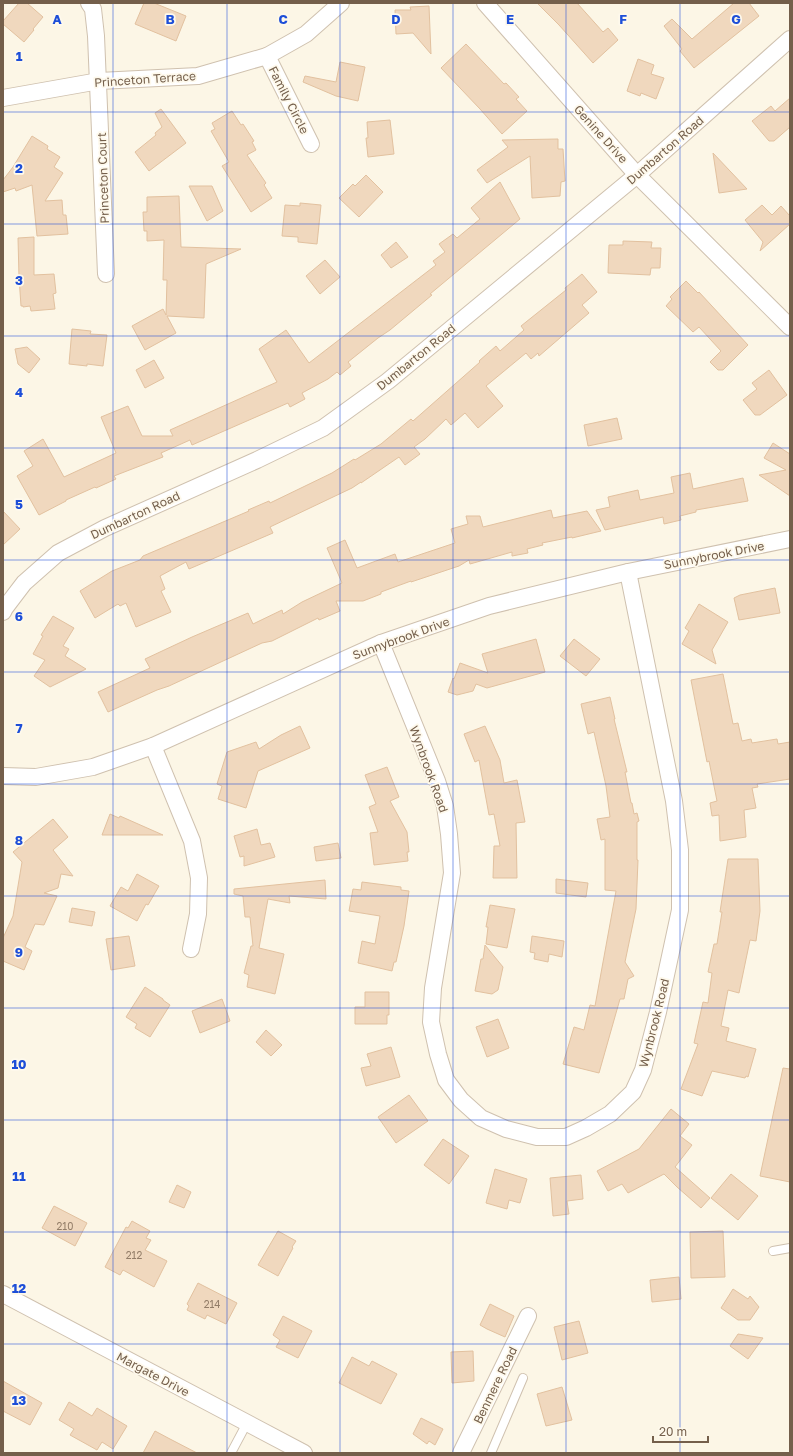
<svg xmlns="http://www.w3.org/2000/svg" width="793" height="1456" viewBox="0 0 793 1456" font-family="'Golos Text',sans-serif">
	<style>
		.building { fill: #f0d8be; stroke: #e2c19f }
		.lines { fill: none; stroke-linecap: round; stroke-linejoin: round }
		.lane-casing { stroke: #cfc1af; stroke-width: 10 }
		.street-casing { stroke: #cfc1af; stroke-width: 18 }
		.lane { stroke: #fff; stroke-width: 8 }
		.street { stroke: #fff; stroke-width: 16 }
		.grid { fill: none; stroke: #1d4ed8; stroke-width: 1; stroke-opacity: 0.55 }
		.labels { text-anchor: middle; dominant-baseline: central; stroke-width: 3.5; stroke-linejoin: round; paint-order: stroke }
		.number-label { font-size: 10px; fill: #937d68 }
		.street-label { font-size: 12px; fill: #745f4b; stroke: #fef9ec }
		.grid-label { font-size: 13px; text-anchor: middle; font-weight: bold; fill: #1d4ed8; stroke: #fef9ec; stroke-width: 3.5; stroke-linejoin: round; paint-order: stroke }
	</style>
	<rect width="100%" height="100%" fill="#fcf6e6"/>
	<g class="building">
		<polygon points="19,3 27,3 43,17 33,29 34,30 24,42 3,24 3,21"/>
		<polygon points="144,3 154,3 186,16 176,41 135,24"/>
		<polygon points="537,3 577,3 603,32 608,28 618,40 593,63 559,25"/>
		<polygon points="734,3 749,3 759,16 694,68 680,51 682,49 664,26 672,19 692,39"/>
		<polygon points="429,6 431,54 413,33 396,34 395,10 411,10 410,7"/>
		<polygon points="466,44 504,84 506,83 519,97 516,99 527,111 502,134 480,109 441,68"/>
		<polygon points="638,59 654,65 651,74 664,78 656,99 641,93 640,96 627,91"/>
		<polygon points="340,62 365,67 358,101 336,96 303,82 305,76 336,82"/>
		<polygon points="790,98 790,127 774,141 769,141 752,121 771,106 775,111"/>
		<polygon points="161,109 186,143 149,171 135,152 156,135 155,133 162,127 155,113"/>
		<polygon points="232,111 241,125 243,124 254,141 252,142 256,150 247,155 266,183 264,185 272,198 251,212 222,166 229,162 211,131 215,129 212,123"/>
		<polygon points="390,120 394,154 368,157 366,138 368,138 367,122"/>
		<polygon points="32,136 48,146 47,149 60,157 54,167 63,173 45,201 62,200 63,215 66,215 68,234 37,236 32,185 16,191 15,188 3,192 3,180 13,167"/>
		<polygon points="558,139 558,149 563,149 565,181 561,182 560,196 532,198 530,156 487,183 477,170 508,147 502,140"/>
		<polygon points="713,153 747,189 719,193"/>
		<polygon points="366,175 383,192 359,217 339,198 353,184 355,186"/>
		<polygon points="500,182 520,219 430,294 432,295 390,330 378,338 348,362 351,366 340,375 337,372 328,379 302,393 305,399 290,407 288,403 192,445 190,440 161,453 163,457 114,476 116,479 96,488 95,487 66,500 66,501 39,515 17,476 33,466 24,451 43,439 64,477 116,453 101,417 128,406 142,436 173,436 170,430 277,382 259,349 286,330 309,363 436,265 433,261 445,252 439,244 453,234 457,238 480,219 471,208"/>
		<polygon points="189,186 212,186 223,211 207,221"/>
		<polygon points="179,196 181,247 241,249 206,264 204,318 167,316 176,333 145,350 132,326 163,309 166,315 167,280 163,280 164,240 147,241 147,231 144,231 143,212 147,212 147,197"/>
		<polygon points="300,203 321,205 317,244 298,242 298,237 282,236 285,205 300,206"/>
		<polygon points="762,205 772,215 781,206 790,216 790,224 760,251 763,242 745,220"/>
		<polygon points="34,237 34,275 54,274 56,293 53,294 55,309 31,311 30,306 23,307 23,306 21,306 19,277 18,238"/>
		<polygon points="623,241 652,242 651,248 661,248 660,268 651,268 650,275 608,273 609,245 623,245"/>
		<polygon points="396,242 408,257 391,268 381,255"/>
		<polygon points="325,260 340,277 320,294 306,276"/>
		<polygon points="582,274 597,292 582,305 589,313 539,356 538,353 531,359 526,353 486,386 503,406 478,428 465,413 451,425 446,419 425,439 414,447 420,454 405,465 399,457 361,483 361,482 352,488 270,527 273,533 189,569 186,562 160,576 165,589 161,591 171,612 136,627 126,603 120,606 118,604 95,618 80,591 112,571 140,560 143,556 249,511 248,510 269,501 270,503 332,473 354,459 355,460 381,444 411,419 413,421 480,362 479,361 496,346 500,351 524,330 521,326 566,290 565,288"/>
		<polygon points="686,281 698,293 699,292 748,345 723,370 718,370 710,362 721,351 699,327 693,332 666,306 672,299 670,297"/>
		<polygon points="72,329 91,331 90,334 107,335 103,366 87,364 87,366 69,364"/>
		<polygon points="27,347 40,359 29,373 18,364 15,349"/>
		<polygon points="154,360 164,378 145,388 136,370"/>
		<polygon points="769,370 787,395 760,415 755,415 743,400 757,389 752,383"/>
		<polygon points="617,418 622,439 588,446 584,425"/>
		<polygon points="773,443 790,454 790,496 759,475 786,470 764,458"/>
		<polygon points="690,473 693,489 743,478 748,501 696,510 696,512 680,516 681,520 664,524 663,517 605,530 596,510 610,507 608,497 638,490 640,500 674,493 671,477"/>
		<polygon points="551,510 553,518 587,511 601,531 572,538 572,537 542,543 543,545 527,549 528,553 512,556 512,552 470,564 469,560 459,566 411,582 411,581 381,592 381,594 363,601 336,601 340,611 319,620 318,618 272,641 262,643 169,686 157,690 108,712 98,692 150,668 145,659 192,637 248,613 253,624 282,610 283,614 302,602 342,583 327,548 345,540 357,568 395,554 398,562 455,543 451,529 468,524 466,516 480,516 483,527"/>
		<polygon points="3,511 20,529 3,545"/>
		<polygon points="775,588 780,613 739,620 734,598 740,595"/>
		<polygon points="699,604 728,622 712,650 716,664 682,644 689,631 685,628"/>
		<polygon points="53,616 74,628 63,646 69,649 65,656 86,669 50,687 34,676 45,660 33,654 43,636 41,635"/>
		<polygon points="536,639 545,672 487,688 476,684 473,691 457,695 448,692 453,678 454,679 460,663 488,673 482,654"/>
		<polygon points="574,639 600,659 586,676 560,656"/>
		<polygon points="723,674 733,724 738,723 742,741 751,739 752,743 777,739 778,744 790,742 790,779 757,784 758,787 752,788 756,808 744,810 746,837 720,841 719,815 712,816 710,803 717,801 709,761 707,762 691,680"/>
		<polygon points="610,697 615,719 614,719 627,772 625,772 631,803 632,803 634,814 637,813 639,821 637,822 637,860 638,860 636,909 625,962 634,976 628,979 624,999 620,999 599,1073 563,1064 574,1027 584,1030 590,1005 595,1006 616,891 605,890 605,839 601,840 597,819 610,817 606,786 594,732 588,734 581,704"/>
		<polygon points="300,726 310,748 258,771 246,808 218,799 222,786 217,784 227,752 256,742 259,749 281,735"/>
		<polygon points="485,726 500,760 504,783 517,780 525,822 516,823 517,878 493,878 494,846 500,846 494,814 489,815 479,760 475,762 464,734"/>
		<polygon points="387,767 399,797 390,801 407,832 409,852 407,852 408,861 374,865 370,833 378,832 369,807 376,804 365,775"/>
		<polygon points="110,814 119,818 120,816 163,835 102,835"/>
		<polygon points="53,819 68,837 53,850 73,876 61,874 58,888 44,893 57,896 44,925 35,924 25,947 32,951 24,970 3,961 3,938 13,916 22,862 13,852"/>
		<polygon points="257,829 261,845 270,843 275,857 244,866 244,856 240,857 234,836"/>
		<polygon points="338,843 341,858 316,861 314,847"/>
		<polygon points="728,859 758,859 760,911 756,941 750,940 739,993 728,990 721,1026 729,1028 726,1041 756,1049 748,1077 746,1076 745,1078 712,1071 702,1096 681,1089 698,1044 694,1043 703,1002 708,1003 712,973 708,972 714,944 717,944 722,912 720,912"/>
		<polygon points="137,874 159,886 148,905 146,904 137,921 110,906 121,887 128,891"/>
		<polygon points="556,879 588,883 586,897 556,893"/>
		<polygon points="325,880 326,899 289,896 290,903 268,899 259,948 284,954 275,994 247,987 249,975 244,973 251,946 253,946 250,917 245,917 243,896 234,894 234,889"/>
		<polygon points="362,882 401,887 401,890 409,891 404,926 396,962 394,962 392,971 358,963 362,941 375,944 380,916 349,911 353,889 361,890"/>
		<polygon points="490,905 515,909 507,948 486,944 488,927 486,927"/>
		<polygon points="72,908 95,912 92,926 69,922"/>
		<polygon points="129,936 135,966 111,970 106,939"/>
		<polygon points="532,936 564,941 562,957 549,954 548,962 534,959 535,953 530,952"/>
		<polygon points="485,945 503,967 498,990 492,994 475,991 481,959 483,959"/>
		<polygon points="145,987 163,999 163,1000 170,1005 150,1037 135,1028 137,1024 126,1017"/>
		<polygon points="365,992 389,992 389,1015 387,1015 387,1024 355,1024 355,1007 365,1007"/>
		<polygon points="222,999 230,1021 200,1033 192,1011"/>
		<polygon points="498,1019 509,1048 487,1057 476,1027"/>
		<polygon points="266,1030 282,1045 271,1056 256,1042"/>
		<polygon points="391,1047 400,1077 366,1086 361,1068 371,1066 367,1054"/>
		<polygon points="783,1068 790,1069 790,1182 760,1176"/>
		<polygon points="409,1095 428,1121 396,1143 378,1117"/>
		<polygon points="671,1109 689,1124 680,1136 692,1145 675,1167 710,1198 701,1208 677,1187 664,1174 628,1193 622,1184 608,1191 597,1171 639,1149"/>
		<polygon points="443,1139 469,1156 449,1184 424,1165"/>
		<polygon points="495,1169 527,1179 520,1203 509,1200 507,1209 486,1203"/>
		<polygon points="731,1174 758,1196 738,1220 711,1198"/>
		<polygon points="581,1175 583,1199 567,1201 569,1214 553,1216 550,1178"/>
		<polygon points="177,1185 191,1192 184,1208 169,1202"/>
		<polygon points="54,1206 87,1223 75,1246 42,1228"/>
		<polygon points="132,1221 150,1231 146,1238 151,1240 145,1250 167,1261 154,1287 123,1270 120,1275 105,1267 126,1227 128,1228"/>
		<polygon points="278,1231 296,1241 292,1247 293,1248 278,1276 258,1265"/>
		<polygon points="723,1231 725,1277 691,1278 690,1232"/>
		<polygon points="679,1277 681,1299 652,1302 650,1280"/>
		<polygon points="198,1283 237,1303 226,1324 207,1315 205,1319 187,1310 189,1306 187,1304"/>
		<polygon points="733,1289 748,1299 750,1296 759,1307 750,1320 738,1320 721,1308"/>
		<polygon points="490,1304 514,1316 505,1337 487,1329 480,1325"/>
		<polygon points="283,1316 312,1331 298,1358 276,1347 280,1340 273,1335"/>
		<polygon points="579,1321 588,1353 562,1360 554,1327"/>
		<polygon points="738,1334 763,1338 748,1359 730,1346"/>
		<polygon points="473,1351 474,1381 452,1383 451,1352"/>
		<polygon points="352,1357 369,1366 372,1361 397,1374 381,1404 339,1383"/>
		<polygon points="3,1381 42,1403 30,1425 3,1411"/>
		<polygon points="562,1387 572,1420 546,1426 537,1394"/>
		<polygon points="69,1402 92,1416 97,1408 127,1426 113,1449 102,1442 97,1450 70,1435 74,1429 59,1420"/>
		<polygon points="421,1418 443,1429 435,1445 429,1441 427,1444 413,1434"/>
		<polygon points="155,1431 170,1439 197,1453 143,1453"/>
	</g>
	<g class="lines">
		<defs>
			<g id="lane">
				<polyline points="773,1251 790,1248"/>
				<polyline points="231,1453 247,1423"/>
				<polyline points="491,1453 523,1378"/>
			</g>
			<g id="street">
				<polyline points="89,3 93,9 96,36 106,274"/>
				<polyline points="485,3 637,175 790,327"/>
				<polyline points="267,56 311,144"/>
				<polyline points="3,98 99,81 198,76 267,56 306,34 341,3"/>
				<polyline points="3,612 5,608 24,583 58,553 105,528 257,460 323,428 388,381 637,175 790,39"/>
				<polyline points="381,643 437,781 445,806 449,834 452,873 433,988 431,1022 438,1054 446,1080 461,1100 481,1118 506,1129 537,1137 566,1137 586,1128 610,1114 633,1092 643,1070 658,1012 680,910 680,850 674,801 628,572"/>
				<polyline points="153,746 192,841 199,878 198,914 191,949"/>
				<polyline points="3,776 36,777 93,767 153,746 381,643 489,606 628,572 790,539"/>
				<polyline points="3,1294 304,1453"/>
				<polyline points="461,1453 528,1316"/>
			</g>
		</defs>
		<use href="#lane" class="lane-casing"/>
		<use href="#street" class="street-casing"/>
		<use href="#lane" class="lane"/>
		<use href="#street" class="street"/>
	</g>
	<path class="grid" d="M113 3V1453M227 3V1453M340 3V1453M453 3V1453M566 3V1453M680 3V1453M3 112H790M3 224H790M3 336H790M3 448H790M3 560H790M3 672H790M3 784H790M3 896H790M3 1008H790M3 1120H790M3 1232H790M3 1344H790"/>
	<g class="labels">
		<g class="number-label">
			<text x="65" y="1226">210</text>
			<text x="134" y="1255">212</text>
			<text x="212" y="1304">214</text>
		</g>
		<g class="street-label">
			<text transform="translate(145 79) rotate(-4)">Princeton Terrace</text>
			<text transform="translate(289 100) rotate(63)">Family Circle</text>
			<text transform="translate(601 134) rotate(48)">Genine Drive</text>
			<text transform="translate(665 150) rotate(-41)">Dumbarton Road</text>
			<text transform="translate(103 178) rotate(-92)">Princeton Court</text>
			<text transform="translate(416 357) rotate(-39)">Dumbarton Road</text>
			<text transform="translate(135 515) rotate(-25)">Dumbarton Road</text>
			<text transform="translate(714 555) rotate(-11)">Sunnybrook Drive</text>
			<text transform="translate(401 638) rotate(-20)">Sunnybrook Drive</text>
			<text transform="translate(429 769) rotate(70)">Wynbrook Road</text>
			<text transform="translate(654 1023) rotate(-76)">Wynbrook Road</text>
			<text transform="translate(153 1374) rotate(28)">Margate Drive</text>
			<text transform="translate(495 1385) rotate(-64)">Benmere Road</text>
		</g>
	</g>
	<g class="grid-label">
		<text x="57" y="24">A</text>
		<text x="170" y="24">B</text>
		<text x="283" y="24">C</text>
		<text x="396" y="24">D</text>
		<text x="510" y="24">E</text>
		<text x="623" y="24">F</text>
		<text x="736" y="24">G</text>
		<text x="19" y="61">1</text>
		<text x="19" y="173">2</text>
		<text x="19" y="285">3</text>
		<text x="19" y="397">4</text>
		<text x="19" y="509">5</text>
		<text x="19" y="621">6</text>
		<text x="19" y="733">7</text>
		<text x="19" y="845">8</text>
		<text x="19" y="957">9</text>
		<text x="19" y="1069">10</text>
		<text x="19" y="1181">11</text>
		<text x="19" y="1293">12</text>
		<text x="19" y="1405">13</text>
	</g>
	<rect width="793" height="1456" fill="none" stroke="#745f4b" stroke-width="8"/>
	<path d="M653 1436v6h55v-6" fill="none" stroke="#745f4b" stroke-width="2"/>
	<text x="659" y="1436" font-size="12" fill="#745f4b" stroke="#fef9ec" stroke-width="3" paint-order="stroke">20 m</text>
</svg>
